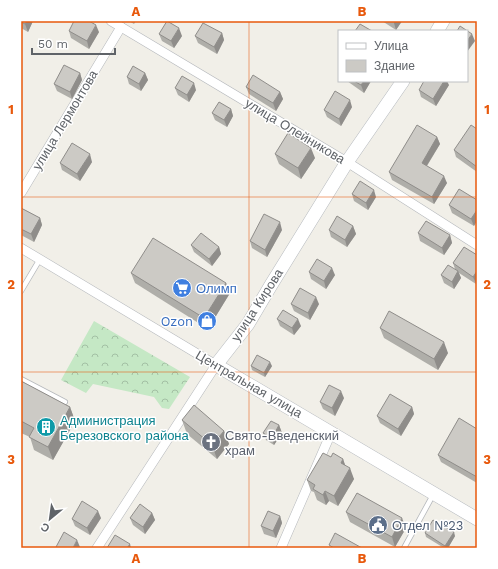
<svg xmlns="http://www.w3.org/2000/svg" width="498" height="569" viewBox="0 0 498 569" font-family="'Work Sans',sans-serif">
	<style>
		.forest { fill: url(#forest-crowns) }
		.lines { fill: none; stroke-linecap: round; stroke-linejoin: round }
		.lane-casing { stroke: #b5b8bc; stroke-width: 6 }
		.street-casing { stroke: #b5b8bc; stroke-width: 10 }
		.secondary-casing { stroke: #b6babf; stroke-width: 14 }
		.lane { stroke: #fff; stroke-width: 4.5 }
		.street { stroke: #fff; stroke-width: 9 }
		.secondary { stroke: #fff; stroke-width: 13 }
		.wall { fill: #afaea9 }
		.shaded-wall { fill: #8f8d8a }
		.building { fill: #cccac5; stroke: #8f8d8a }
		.grid { fill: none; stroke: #e8590c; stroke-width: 1; stroke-opacity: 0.55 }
		.labels { text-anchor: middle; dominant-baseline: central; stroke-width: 3; stroke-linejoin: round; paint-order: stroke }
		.street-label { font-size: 13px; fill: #5f6368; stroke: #fff }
		.shop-label { font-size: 13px; fill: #366cbe; stroke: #fff; text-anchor: start }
		.culture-label { font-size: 13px; fill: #0d838f; stroke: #fff; text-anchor: start }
		.worship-label { font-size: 13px; fill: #5b616d; stroke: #fff; text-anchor: start }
		.service-label { font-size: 13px; fill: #4e5e75; stroke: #fff; text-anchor: start }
		.neatline { fill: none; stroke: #e8590c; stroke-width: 1.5 }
		.grid-label { font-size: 13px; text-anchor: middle; font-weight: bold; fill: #e8590c }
	</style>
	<defs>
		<pattern id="forest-crowns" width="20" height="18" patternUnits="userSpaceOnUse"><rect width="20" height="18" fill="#c5e8c5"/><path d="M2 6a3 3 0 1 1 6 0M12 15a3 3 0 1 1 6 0" fill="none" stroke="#a3c0a4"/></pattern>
	</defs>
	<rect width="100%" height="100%" fill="#f1efe8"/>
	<polygon class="forest" points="94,321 190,377 169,409 162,408 154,397 93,384 86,393 61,380"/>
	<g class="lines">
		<defs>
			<g id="lane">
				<polyline points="21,291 40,259"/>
				<polyline points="21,379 65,402"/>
				<polyline points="404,548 433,495"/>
			</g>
			<g id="street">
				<polyline points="111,21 347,162 477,245"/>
				<polyline points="21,193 121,27"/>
				<polyline points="21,248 216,365 97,548"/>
				<polyline points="281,548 331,433"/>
			</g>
			<g id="secondary">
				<polyline points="437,31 443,21"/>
				<polyline points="403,81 347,162 271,285 248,324 216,365 477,519"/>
			</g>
		</defs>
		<use href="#lane" class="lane-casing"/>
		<use href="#street" class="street-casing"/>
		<use href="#secondary" class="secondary-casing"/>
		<use href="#lane" class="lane"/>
		<use href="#street" class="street"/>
		<use href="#secondary" class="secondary"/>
	</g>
	<g class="wall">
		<polygon points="21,21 33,21 28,32 21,28"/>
		<polygon points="129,21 136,21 134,24"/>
		<polygon points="382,21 402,21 396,30"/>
		<polygon points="69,31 99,32 89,49 71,38"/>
		<polygon points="222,33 224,40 217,54 198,43 195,36"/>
		<polygon points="159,34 182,36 174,48 162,41"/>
		<polygon points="80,73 82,80 72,99 57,91 54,84"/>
		<polygon points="145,73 148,80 141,91 129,84 127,77"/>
		<polygon points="347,81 371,81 364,93"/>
		<polygon points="449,85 436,106 421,97 419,90"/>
		<polygon points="246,87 280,92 283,99 276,111 249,94"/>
		<polygon points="175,88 196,90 189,102 178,95"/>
		<polygon points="352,107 341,126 327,117 324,110"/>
		<polygon points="231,109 233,116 227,127 215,120 212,113"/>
		<polygon points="477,129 477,172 456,157 454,150"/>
		<polygon points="437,137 440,144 427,166 447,183 434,204 392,180 389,172"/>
		<polygon points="275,154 315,158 301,179 279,164"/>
		<polygon points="92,162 80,181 62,170 60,163"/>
		<polygon points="352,194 376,197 368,210 354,201"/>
		<polygon points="477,200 474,226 452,213 449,205"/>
		<polygon points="21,208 40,218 42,225 34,242 21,235"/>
		<polygon points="353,226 356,234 347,247 331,237 329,230"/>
		<polygon points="282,230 267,257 252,248 250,241"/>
		<polygon points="418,233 450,235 452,243 444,255 420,241"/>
		<polygon points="191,245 219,247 221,254 212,266 194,252"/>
		<polygon points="464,247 476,284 459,273 461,278 454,289 444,283 441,275 455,269 453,263"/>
		<polygon points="309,272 335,275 326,289 311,279"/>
		<polygon points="131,273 226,283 230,293 208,329 135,283"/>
		<polygon points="291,304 319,304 310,320 294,311"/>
		<polygon points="277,319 301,326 294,335 280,326"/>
		<polygon points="380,328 448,353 438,370 384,338"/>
		<polygon points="251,366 272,366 265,377 252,370"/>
		<polygon points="21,381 70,407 75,421 53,460 34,450 30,437 21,433"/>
		<polygon points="344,398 335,416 323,409 320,402"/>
		<polygon points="412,407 414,414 401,436 380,423 377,416"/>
		<polygon points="182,420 224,431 229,444 217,459 187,434"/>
		<polygon points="279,425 282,433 274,445 266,440 263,433"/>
		<polygon points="477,429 477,483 441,462 438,455"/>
		<polygon points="331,457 343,459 345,466 354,479 338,506 329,501 326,505 317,500 314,492 311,491 307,480"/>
		<polygon points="346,512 406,528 395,547 350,522"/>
		<polygon points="152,513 155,520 145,534 133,525 130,518"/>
		<polygon points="280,516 282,523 276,538 264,534 261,526"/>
		<polygon points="101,518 90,535 75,526 72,519"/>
		<polygon points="425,533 455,536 448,548 444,548 426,537"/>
	</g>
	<g class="shaded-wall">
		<polygon points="27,21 33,21 28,32 25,24"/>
		<polygon points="395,21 402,21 396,30 394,23"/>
		<polygon points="96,25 99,32 89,49 87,41"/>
		<polygon points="179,28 182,36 174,48 171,41"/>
		<polygon points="222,33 224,40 217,54 214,47"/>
		<polygon points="472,34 475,41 467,52 467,41"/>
		<polygon points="80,73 82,80 72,99 70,92"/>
		<polygon points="145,73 148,80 141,91 139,84"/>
		<polygon points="364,81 371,81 364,93 361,85"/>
		<polygon points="444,81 447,81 449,85 436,106 433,99"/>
		<polygon points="194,83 196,90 189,102 187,95"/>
		<polygon points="280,92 283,99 276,111 273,103"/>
		<polygon points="350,100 352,107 341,126 339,119"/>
		<polygon points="231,109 233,116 227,127 224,120"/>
		<polygon points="437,137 440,144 424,170 422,163"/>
		<polygon points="311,148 315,158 301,179 298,168"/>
		<polygon points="90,154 92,162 80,181 77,174"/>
		<polygon points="444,176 447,183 434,204 432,197"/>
		<polygon points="374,190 376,197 368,210 366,203"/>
		<polygon points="477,210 477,221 474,226 471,219"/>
		<polygon points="40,218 42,225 34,242 31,234"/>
		<polygon points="280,222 282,230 267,257 265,250"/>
		<polygon points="353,226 356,234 347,247 345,240"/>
		<polygon points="450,235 452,243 444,255 442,248"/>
		<polygon points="219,247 221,254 212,266 209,259"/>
		<polygon points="332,268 335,275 326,289 324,281"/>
		<polygon points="458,271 461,278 454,289 452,282"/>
		<polygon points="477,271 477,282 476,284 473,277"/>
		<polygon points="226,283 230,293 208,329 204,318"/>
		<polygon points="316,297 319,304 310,320 308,313"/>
		<polygon points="298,319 301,326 294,335 292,328"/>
		<polygon points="444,342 448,353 438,370 434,359"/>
		<polygon points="270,362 272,366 265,377 264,373"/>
		<polygon points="341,391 344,398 335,416 332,408"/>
		<polygon points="70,407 75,421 53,460 48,447"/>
		<polygon points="412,407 414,414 401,436 398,429"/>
		<polygon points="279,425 282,433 274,445 272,438"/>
		<polygon points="224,431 229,444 217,459 212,445"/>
		<polygon points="343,459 347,470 341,463"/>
		<polygon points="350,468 354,479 338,506 334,496"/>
		<polygon points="325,491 329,501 326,505 323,495"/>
		<polygon points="98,511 101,518 90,535 87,528"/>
		<polygon points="152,513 155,520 145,534 143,527"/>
		<polygon points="280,516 282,523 276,538 273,531"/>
		<polygon points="402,518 406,528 395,547 392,537"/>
		<polygon points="454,532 455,536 448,548 446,548 445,546"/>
		<polygon points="77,540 80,547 80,548 73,548"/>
		<polygon points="130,544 131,548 127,548"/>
	</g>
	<g class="building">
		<polygon points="21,21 27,21 25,24 21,22"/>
		<polygon points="74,21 89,21 96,25 87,41 69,31"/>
		<polygon points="167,21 179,28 171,41 159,34"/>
		<polygon points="203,23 222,33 214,47 195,36"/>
		<polygon points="360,24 372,31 355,31"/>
		<polygon points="460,26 472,34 467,41 467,31 457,31"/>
		<polygon points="64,65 80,73 70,92 54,84"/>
		<polygon points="133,66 145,73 139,84 127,77"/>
		<polygon points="253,75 280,92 273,103 246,87"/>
		<polygon points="182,76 194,83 187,95 175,88"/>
		<polygon points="354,81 364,81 361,85"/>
		<polygon points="424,81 444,81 433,99 419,90"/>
		<polygon points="335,91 350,100 339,119 324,110"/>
		<polygon points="219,102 231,109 224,120 212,113"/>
		<polygon points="417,125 437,137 422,163 444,176 432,197 389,172"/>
		<polygon points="471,125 477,129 477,167 454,150"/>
		<polygon points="288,133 311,148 298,168 275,154"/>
		<polygon points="72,143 90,154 77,174 60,163"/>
		<polygon points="360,181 374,190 366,203 352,194"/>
		<polygon points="459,189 477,200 477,210 471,219 449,205"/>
		<polygon points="21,208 40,218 31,234 21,229"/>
		<polygon points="264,214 280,222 265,250 250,241"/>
		<polygon points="337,216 353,226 345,240 329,230"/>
		<polygon points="426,221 450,235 442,248 418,233"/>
		<polygon points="201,233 219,247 209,259 191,245"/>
		<polygon points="153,238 226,283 204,318 131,273"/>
		<polygon points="464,247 477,255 477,271 473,277 453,263"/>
		<polygon points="317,259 332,268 324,281 309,272"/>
		<polygon points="448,265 458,271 452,282 441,275"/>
		<polygon points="300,288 316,297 308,313 291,304"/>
		<polygon points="283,310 298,319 292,328 277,319"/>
		<polygon points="389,311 444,342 434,359 380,328"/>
		<polygon points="257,355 270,362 264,373 251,366"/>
		<polygon points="21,381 70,407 48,447 29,437 34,428 21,421"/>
		<polygon points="329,385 341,391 332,408 320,402"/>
		<polygon points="390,394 412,407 398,429 377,416"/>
		<polygon points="194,405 224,431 212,445 182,420"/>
		<polygon points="459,418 477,429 477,477 438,455"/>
		<polygon points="271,421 279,425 272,438 263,433"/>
		<polygon points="323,453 331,457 333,453 343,459 341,463 350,468 334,496 325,491 323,495 313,489 315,485 307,480"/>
		<polygon points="357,493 402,518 392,537 346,512"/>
		<polygon points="82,501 98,511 87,528 72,519"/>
		<polygon points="140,504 152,513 143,527 130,518"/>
		<polygon points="268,511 280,516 273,531 261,526"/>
		<polygon points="433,520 454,532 445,546 425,533"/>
		<polygon points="64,532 77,540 73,548 58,548 56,547"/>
		<polygon points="335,533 362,548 334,548 329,545"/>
		<polygon points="115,535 130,544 127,548 107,548"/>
	</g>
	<path class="grid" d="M249 21V548M21 197H477M21 372H477"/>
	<defs>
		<symbol id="supermarket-disc" viewBox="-11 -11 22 22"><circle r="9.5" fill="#3f7fe0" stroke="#fff"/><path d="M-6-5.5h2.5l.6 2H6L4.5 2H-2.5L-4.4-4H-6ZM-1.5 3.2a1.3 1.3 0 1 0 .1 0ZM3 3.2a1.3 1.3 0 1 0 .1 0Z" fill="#fff"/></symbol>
		<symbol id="shop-disc" viewBox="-11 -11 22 22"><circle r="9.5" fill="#3f7fe0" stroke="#fff"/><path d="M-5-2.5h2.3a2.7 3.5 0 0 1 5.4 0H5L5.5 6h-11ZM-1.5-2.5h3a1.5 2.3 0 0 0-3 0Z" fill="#fff"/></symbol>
		<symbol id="building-disc" viewBox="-11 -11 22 22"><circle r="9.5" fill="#0f9aa8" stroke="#fff"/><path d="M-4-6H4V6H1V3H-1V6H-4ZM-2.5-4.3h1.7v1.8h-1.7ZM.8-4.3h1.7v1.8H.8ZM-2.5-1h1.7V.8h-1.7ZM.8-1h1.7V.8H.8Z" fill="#fff"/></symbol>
		<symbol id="church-disc" viewBox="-11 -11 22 22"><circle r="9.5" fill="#6b7280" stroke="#fff"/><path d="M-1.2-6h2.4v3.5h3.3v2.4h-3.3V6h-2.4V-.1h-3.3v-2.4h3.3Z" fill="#fff"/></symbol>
		<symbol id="civic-disc" viewBox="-11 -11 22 22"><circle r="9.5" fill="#5c6f8a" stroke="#fff"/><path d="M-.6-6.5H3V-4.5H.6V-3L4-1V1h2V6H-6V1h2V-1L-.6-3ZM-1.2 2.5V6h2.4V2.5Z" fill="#fff"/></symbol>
	</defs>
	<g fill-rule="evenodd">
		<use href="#supermarket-disc" x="171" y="277" width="22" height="22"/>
		<use href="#shop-disc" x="196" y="310" width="22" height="22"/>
		<use href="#building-disc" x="35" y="416" width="22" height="22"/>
		<use href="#church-disc" x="200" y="431" width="22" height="22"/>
		<use href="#civic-disc" x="367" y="514" width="22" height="22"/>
	</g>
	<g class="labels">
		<g class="street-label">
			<text transform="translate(65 120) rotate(-59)">улица Лермонтова</text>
			<text transform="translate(295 131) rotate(31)">улица Олейникова</text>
			<text transform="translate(257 305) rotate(-57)">улица Кирова</text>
			<text transform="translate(249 384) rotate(30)">Центральная улица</text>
		</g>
		<g class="shop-label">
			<text x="196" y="288">Олимп</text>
			<text x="193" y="321" text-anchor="end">Ozon</text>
		</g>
		<g class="culture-label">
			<text x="60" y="420">Администрация<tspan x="60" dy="15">Березовского района</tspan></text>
		</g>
		<g class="worship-label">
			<text x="225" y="435">Свято-Введенский<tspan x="225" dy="15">храм</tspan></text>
		</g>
		<g class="service-label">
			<text x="392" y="525">Отдел №23</text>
		</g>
	</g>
	<rect width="498" height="569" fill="none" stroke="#ffffff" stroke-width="44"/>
	<rect x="338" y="30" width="130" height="52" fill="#ffffff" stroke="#bfc1c3"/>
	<rect x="346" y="43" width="20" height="6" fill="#ffffff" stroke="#bfc1c3"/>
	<text x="374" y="50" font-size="12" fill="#5f6368">Улица</text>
	<rect x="346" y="60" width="20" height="12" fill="#cccac5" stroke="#bfc1c3"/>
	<text x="374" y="70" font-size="12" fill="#5f6368">Здание</text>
	<g transform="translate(50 519) rotate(209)" stroke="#ffffff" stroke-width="3" paint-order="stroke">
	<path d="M0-3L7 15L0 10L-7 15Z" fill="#5f6368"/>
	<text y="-6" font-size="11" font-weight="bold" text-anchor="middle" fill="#5f6368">С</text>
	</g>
	<path d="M32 48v6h83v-6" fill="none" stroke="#5f6368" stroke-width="2"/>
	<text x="38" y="48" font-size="12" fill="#5f6368" stroke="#ffffff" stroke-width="3" paint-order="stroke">50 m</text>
	<rect x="22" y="22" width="454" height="525" class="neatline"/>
	<g class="grid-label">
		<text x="136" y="16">A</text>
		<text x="362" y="16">B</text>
		<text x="11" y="114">1</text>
		<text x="487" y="114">1</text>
		<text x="11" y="289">2</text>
		<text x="487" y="289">2</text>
		<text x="11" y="464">3</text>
		<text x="487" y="464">3</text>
		<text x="136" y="563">A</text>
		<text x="362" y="563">B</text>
	</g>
</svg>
